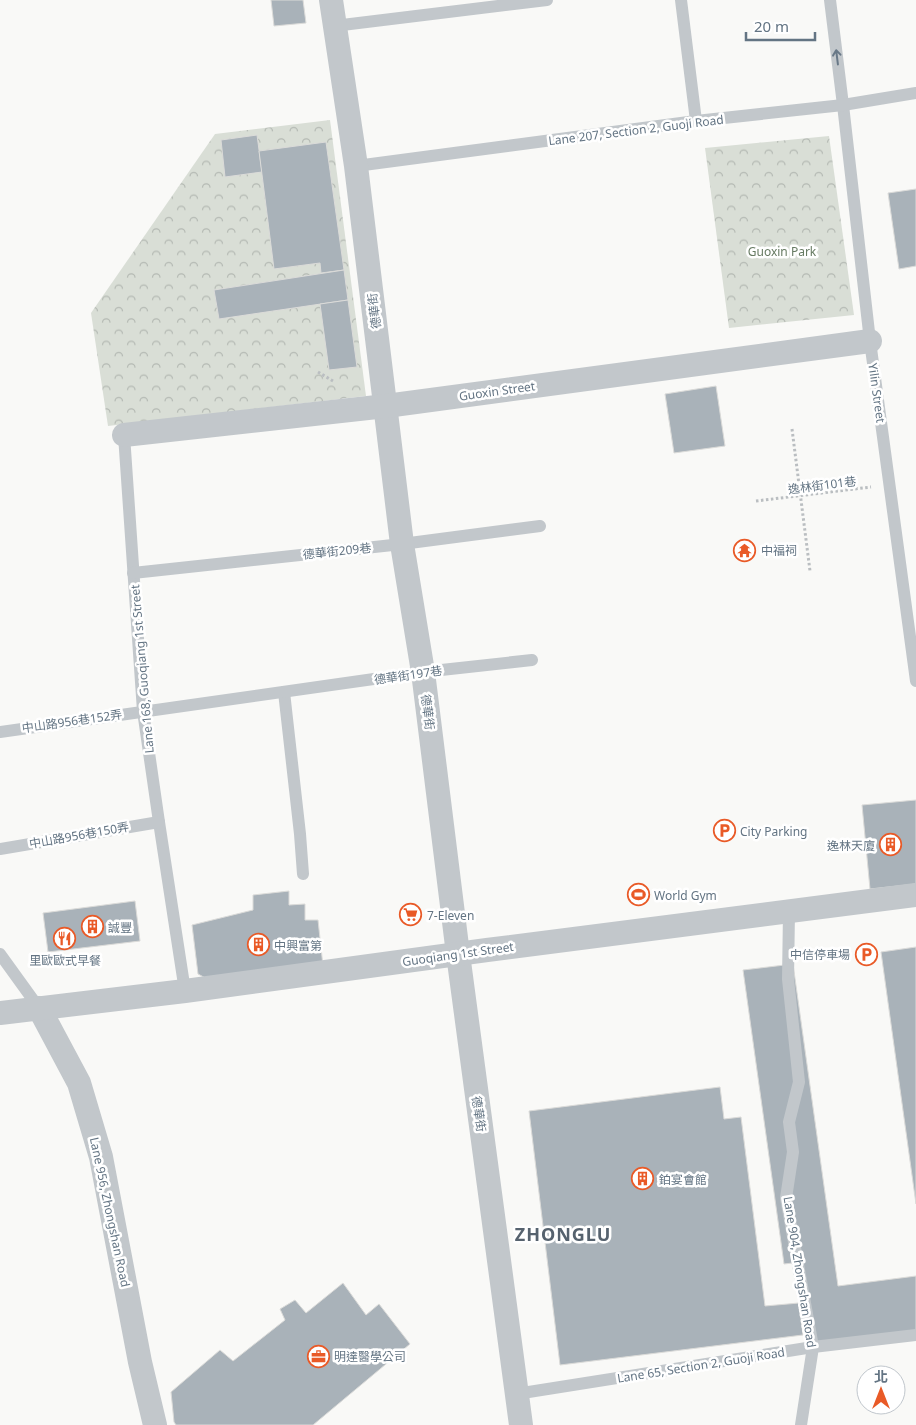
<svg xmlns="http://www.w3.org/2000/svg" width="916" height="1425" viewBox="0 0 916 1425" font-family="'Noto Sans','Noto Sans TC',sans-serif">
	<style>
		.forest { fill: url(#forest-crowns) }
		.building { fill: #a9b2b9; stroke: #dbdbd9 }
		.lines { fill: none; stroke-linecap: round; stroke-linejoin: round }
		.path { stroke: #babec1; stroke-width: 3; stroke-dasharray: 2.5 2.5; stroke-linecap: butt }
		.service { stroke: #c2c7cb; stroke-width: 12 }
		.minor { stroke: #c2c7cb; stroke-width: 24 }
		.oneway { stroke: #687887 }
		.labels { text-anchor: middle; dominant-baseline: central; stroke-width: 5; stroke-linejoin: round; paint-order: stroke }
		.street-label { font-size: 12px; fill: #637483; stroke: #fff }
		.park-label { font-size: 12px; fill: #667a62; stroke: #fff }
		.poi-label { font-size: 12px; fill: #637483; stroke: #fff; text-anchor: start }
		.district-label { font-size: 18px; font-weight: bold; letter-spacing: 1px; fill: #56626e; stroke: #fff }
	</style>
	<defs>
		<pattern id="forest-crowns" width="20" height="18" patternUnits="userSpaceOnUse" patternTransform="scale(1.25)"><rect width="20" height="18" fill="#d9ded6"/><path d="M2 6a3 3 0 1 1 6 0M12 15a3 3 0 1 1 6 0" fill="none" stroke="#b4b9b3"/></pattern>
	</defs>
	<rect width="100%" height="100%" fill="#f9f9f7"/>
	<g class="forest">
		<polygon points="330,120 366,396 108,426 91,313 215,134"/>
		<polygon points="829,136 854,315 729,328 705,148"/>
	</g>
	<g class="building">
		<polygon points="271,0 303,0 306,23 274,26"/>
		<polygon points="257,135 262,172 225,177 221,140"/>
		<polygon points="326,142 344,270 321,273 320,263 274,269 259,151"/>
		<polygon points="916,189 916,266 899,269 888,193"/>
		<polygon points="344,270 348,300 219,319 214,290"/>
		<polygon points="348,300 357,367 329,370 320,304"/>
		<polygon points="716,386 725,446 674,453 665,394"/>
		<polygon points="916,800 916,884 870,889 862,805"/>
		<polygon points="289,891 289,905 305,904 305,920 318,920 323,966 213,982 198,974 192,925 253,910 253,895"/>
		<polygon points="135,901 140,941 48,952 43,913"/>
		<polygon points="916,947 916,1204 881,952"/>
		<polygon points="793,964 838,1286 916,1276 916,1334 814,1348 801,1262 784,1264 743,970"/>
		<polygon points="720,1087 724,1119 741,1117 765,1306 799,1303 803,1335 560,1365 529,1111"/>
		<polygon points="343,1283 366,1315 379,1304 410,1344 313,1425 176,1425 174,1422 171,1392 220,1350 233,1361 285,1320 280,1309 295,1300 306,1313"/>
	</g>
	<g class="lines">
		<g class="path">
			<polyline points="318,372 333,381"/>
			<polyline points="792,429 810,571"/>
			<polyline points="756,501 871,487"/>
		</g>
		<g class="service">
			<polyline points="681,0 696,121"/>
			<polyline points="830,0 843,105 870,341 916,681"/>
			<polyline points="334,26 547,0"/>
			<polyline points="356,166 696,121 843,105 916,93"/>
			<polyline points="124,435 143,711 159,822 185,991"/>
			<polyline points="133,573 402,544 540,526"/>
			<polyline points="284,692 300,834 303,874"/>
			<polyline points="0,732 423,672 532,660"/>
			<polyline points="0,849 159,822"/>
			<polyline points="789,911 788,979 799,1082 789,1122 793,1152 786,1198 813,1347 801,1425"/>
			<polyline points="0,954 39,1008"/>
			<polyline points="516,1394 813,1347 916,1335"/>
		</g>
		<g class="minor">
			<polyline points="331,0 356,166 402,544 423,672 458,954 521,1425"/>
			<polyline points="124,435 386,406 870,341"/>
			<polyline points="39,1008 79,1083 101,1157 140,1362 155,1425"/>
			<polyline points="0,1013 185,991 487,950 916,895"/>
		</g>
	</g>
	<defs><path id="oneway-shaft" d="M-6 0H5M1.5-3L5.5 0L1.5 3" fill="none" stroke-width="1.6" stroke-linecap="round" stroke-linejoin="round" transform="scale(1.25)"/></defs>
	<use class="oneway" href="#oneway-shaft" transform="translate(837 57) rotate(-97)"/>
	<defs>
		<symbol id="temple-ring" viewBox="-11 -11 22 22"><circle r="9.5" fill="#fff" stroke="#e95a27" stroke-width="1.5"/><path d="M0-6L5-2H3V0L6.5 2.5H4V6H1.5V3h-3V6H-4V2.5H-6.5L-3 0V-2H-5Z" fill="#e95a27"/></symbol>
		<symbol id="parking-ring" viewBox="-11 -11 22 22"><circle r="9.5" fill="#fff" stroke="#e95a27" stroke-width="1.5"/><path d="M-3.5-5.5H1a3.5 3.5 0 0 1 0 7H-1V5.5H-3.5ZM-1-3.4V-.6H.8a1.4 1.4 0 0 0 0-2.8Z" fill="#e95a27"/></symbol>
		<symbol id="building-ring" viewBox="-11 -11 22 22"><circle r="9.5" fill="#fff" stroke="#e95a27" stroke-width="1.5"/><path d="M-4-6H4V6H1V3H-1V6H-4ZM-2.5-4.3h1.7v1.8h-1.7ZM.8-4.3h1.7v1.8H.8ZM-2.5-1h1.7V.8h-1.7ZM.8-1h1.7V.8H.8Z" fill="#e95a27"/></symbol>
		<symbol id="stadium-ring" viewBox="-11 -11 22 22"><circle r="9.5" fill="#fff" stroke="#e95a27" stroke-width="1.5"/><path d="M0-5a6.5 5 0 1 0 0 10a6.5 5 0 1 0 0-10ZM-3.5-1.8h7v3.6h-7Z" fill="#e95a27"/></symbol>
		<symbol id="supermarket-ring" viewBox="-11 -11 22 22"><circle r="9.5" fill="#fff" stroke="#e95a27" stroke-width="1.5"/><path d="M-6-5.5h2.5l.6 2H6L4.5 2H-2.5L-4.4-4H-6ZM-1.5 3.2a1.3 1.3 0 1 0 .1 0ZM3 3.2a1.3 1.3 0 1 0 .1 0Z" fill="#e95a27"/></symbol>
		<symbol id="restaurant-ring" viewBox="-11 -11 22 22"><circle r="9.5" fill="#fff" stroke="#e95a27" stroke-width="1.5"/><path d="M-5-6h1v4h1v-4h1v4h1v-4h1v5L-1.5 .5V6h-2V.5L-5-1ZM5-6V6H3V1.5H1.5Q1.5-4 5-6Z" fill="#e95a27"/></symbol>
		<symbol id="office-ring" viewBox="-11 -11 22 22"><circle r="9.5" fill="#fff" stroke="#e95a27" stroke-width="1.5"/><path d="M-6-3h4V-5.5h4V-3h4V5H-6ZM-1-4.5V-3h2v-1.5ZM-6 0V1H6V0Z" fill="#e95a27"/></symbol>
	</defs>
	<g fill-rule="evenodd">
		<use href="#temple-ring" x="732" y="538" width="25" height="25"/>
		<use href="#parking-ring" x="712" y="818" width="25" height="25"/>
		<use href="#building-ring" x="878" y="832" width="25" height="25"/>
		<use href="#stadium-ring" x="626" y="882" width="25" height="25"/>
		<use href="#supermarket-ring" x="398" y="902" width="25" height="25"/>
		<use href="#building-ring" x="80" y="914" width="25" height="25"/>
		<use href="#restaurant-ring" x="52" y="926" width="25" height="25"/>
		<use href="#building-ring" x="246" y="932" width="25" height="25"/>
		<use href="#parking-ring" x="854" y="942" width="25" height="25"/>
		<use href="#building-ring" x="630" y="1166" width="25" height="25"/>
		<use href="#office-ring" x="306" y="1344" width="25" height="25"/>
	</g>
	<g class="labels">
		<g class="street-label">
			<text transform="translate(636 130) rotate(-7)">Lane 207, Section 2, Guoji Road</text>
			<text transform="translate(374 311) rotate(-97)">德華街</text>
			<text transform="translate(497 391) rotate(-8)">Guoxin Street</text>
			<text transform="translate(877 393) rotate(82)">Yilin Street</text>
			<text transform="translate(822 485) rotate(-7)">逸林街101巷</text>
			<text transform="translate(337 551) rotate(-6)">德華街209巷</text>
			<text transform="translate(142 669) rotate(-95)">Lane 168, Guoqiang 1st Street</text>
			<text transform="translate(408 675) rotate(-8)">德華街197巷</text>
			<text transform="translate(428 712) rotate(83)">德華街</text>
			<text transform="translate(72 721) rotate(-8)">中山路956巷152弄</text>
			<text transform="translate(79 835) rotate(-10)">中山路956巷150弄</text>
			<text transform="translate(458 954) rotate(-8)">Guoqiang 1st Street</text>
			<text transform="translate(479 1114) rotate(82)">德華街</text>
			<text transform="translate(110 1212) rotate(78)">Lane 956, Zhongshan Road</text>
			<text transform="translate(800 1272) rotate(81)">Lane 904, Zhongshan Road</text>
			<text transform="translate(701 1365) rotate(-9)">Lane 65, Section 2, Guoji Road</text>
		</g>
		<g class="park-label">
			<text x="782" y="251">Guoxin Park</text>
		</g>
		<g class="poi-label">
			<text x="761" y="550">中福祠</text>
			<text x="740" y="831">City Parking</text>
			<text x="875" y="845" text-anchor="end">逸林天廈</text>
			<text x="654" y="895">World Gym</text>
			<text x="427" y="915">7-Eleven</text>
			<text x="108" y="927">誠豐</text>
			<text x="274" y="945">中興富第</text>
			<text x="850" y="954" text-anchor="end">中信停車場</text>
			<text x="65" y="960" text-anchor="middle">里歐歐式早餐</text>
			<text x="659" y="1179">鉑宴會館</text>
			<text x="334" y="1356">明達醫學公司</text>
		</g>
		<g class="district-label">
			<text x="563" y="1234">ZHONGLU</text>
		</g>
	</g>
	<g transform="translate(881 1390)"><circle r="24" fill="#ffffff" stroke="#c1c7cd"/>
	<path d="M0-4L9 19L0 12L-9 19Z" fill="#e95a27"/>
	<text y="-8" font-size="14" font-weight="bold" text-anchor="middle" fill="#637483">北</text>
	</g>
	<path d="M746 32v8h69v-8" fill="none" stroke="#637483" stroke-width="2.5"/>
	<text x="754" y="32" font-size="15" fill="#637483" stroke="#ffffff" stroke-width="4" paint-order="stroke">20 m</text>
</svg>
